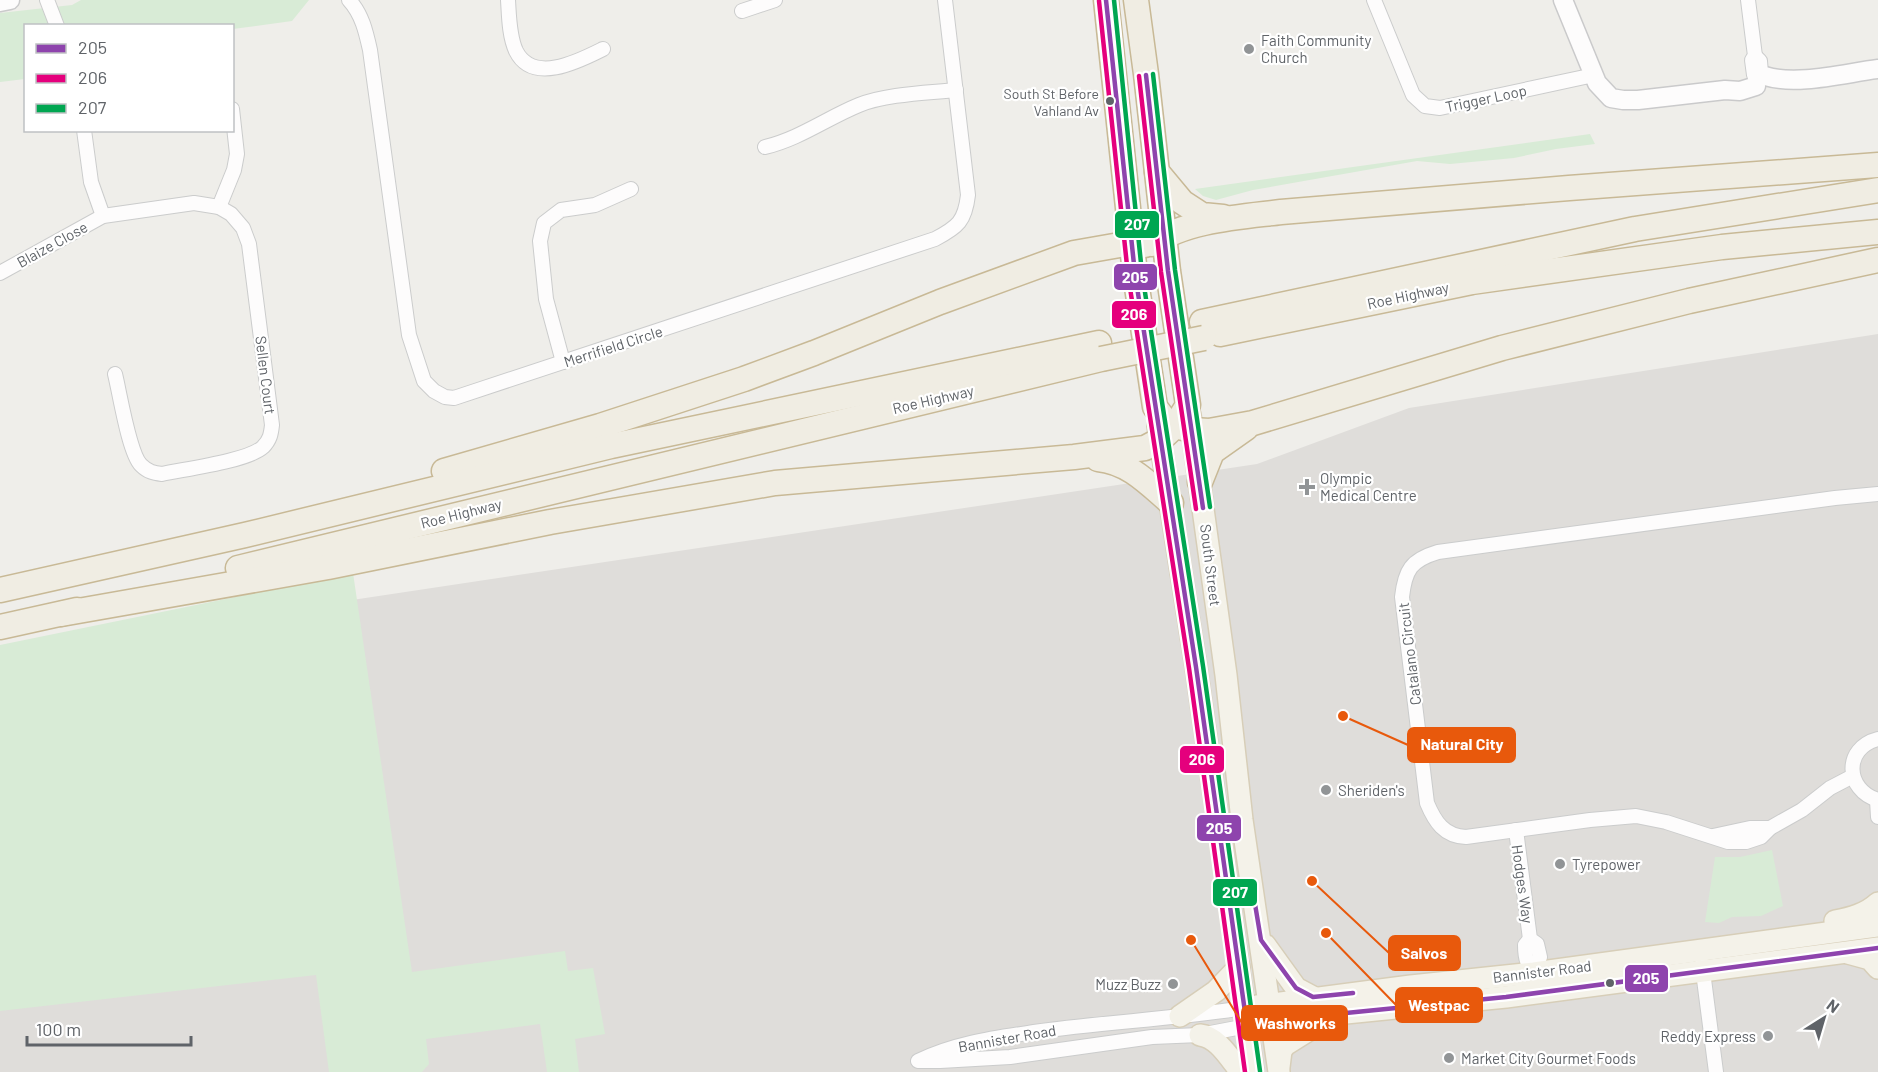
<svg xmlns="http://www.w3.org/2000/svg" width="1878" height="1072" viewBox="0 0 1878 1072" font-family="Barlow,sans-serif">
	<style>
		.industrial { fill: #dfddda }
		.green { fill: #d8ebd6 }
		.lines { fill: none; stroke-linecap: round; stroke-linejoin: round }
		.street-casing { stroke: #cbcccc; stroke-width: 16 }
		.secondary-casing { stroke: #cacacb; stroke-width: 21 }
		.primary-casing { stroke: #d7ceb8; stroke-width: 24 }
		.highway-casing { stroke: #c8b996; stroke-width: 27 }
		.street { stroke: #fdfcfc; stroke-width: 14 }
		.secondary { stroke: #fdfcfc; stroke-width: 18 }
		.primary { stroke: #f4f2e9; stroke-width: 21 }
		.highway { stroke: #f0ede3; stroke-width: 24 }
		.highway-bridge-casing { stroke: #c8b996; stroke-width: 27; stroke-linecap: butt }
		.highway-bridge { stroke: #f0ede3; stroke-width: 24 }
		.bus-1-casing { stroke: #fff; stroke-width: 9 }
		.bus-2-casing { stroke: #fff; stroke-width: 9 }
		.bus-3-casing { stroke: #fff; stroke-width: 9 }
		.bus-1 { stroke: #8e44ad; stroke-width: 4.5 }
		.bus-2 { stroke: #e5007d; stroke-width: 4.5 }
		.bus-3 { stroke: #00a651; stroke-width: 4.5 }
		.poi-dot { fill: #919496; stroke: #fff; stroke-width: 2 }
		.bus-dot { fill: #5f6368; stroke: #fff; stroke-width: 2 }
		.labels { text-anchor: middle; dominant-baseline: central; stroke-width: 4.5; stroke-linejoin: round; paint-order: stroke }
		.bus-label { font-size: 14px; fill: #5f6368; stroke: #fff; text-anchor: end }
		.poi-label { font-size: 15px; fill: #5f6368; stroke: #fff; text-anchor: start }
		.street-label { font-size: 15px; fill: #5f6368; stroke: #fff }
		.leader { fill: none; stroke: #e8590c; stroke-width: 2 }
		.callout-dot { fill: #e8590c; stroke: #fff; stroke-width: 2 }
		.callout { fill: #e8590c; stroke: #e8590c; stroke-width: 2 }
		.callout-label { font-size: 16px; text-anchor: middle; font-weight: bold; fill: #fff }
		.line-badge { stroke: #fff; stroke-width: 2 }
		.badge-label { font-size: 16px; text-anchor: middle; font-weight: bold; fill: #fff }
	</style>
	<rect width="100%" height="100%" fill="#efeeea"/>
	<polygon class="industrial" points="1878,334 1878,1072 0,1072 0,653 1257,464 1409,408"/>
	<g class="green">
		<polygon points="81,0 309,0 292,21 233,29 232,26 26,26 25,79 0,82 0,13 72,5"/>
		<polygon points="1590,134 1595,144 1556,149 1514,158 1450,164 1417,161 1253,190 1216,200 1203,196 1195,189"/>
		<polygon points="353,573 412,972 565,951 568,971 593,968 605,1034 575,1039 579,1072 547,1072 540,1024 426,1039 429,1064 422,1072 329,1072 316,975 0,1011 0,645"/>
		<polygon points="1772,850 1783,906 1761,916 1732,917 1719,923 1705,922 1715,857 1740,857"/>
	</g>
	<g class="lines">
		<defs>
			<g id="street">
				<polyline points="47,0 57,26"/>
				<path d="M349 0C362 14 366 32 370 50L409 335 424 381 434 391 445 397 454 398 935 239C958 227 965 221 968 195L945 0"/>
				<path d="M508 0C509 15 509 36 516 51 533 85 579 61 603 49"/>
				<polyline points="1374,0 1413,95 1425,106 1440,108 1594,75"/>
				<polyline points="1748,0 1755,56"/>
				<polyline points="742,11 775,0"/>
				<polyline points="1754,75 1752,60 1755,56 1760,61 1761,73"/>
				<polyline points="84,130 91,182 103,216"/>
				<path d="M765 147C799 139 827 118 859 105 886 94 927 93 956 90"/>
				<polyline points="219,207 234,170 237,154 232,109"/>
				<path d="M0 273 103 216 194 203 219 207 231 214 243 228 249 244 272 425C271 434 270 440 263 447 248 461 185 469 162 474 154 473 148 472 141 465 129 453 120 394 115 374"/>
				<polyline points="563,362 546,299 540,241 544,223 561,210 595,205 631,189"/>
				<path d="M1878 739C1843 748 1845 790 1878 800"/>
				<path d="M1853 776 1830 788 1802 810 1770 828 1761 837 1746 842H1728L1666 822 1636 816 1590 820 1466 837C1444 836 1435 822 1427 803L1402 597C1405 570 1411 560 1438 552L1835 498 1878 494"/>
				<polyline points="1877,800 1878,817"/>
				<polyline points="1516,830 1530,939 1537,944 1540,957 1531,978"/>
				<polyline points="1713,836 1750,828 1770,828"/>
				<path d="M1530 939 1525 945C1525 958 1527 969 1540 976"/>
				<polyline points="1702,964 1716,1072"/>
				<path d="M918 1061C955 1043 994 1038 1034 1032 1104 1022 1175 1019 1244 1008"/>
				<polyline points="920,1061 940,1061 1010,1057 1152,1037 1200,1035 1247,1026"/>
			</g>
			<g id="secondary">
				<polyline points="1563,0 1597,83 1611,98 1623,100 1638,100 1725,90 1740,91 1756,86"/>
				<polyline points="0,2 10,0"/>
				<path d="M1765 76C1797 86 1845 73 1878 69"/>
			</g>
			<g id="primary">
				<polyline points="1190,415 1226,675 1242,820 1279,1072"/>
				<polyline points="1158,426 1196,667 1253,1072"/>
				<path d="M1835 921C1851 918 1866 914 1878 903"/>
				<polyline points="1265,945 1296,988 1313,997"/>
				<polyline points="1848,953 1870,959 1878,968"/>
				<polyline points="1257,1006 1411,986 1534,973 1878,926"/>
				<polyline points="1180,1016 1216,991 1239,967"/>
				<polyline points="1259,1024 1296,1018 1506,997 1878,948"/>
				<path d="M1200 1035C1218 1037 1230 1059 1241 1072"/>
				<polyline points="1279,1067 1281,1051 1285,1045 1328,1018"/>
			</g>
			<g id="highway">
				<polyline points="1106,0 1135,274 1155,407 1164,419 1175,426 1192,430 1209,431 1253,423 1502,348 1689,301 1878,260"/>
				<polyline points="1157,172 1182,202 1202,215 1223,217"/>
				<path d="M1152 244C1186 220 1240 217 1281 212L1569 188 1878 165"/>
				<polyline points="1202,322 1635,229 1878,190"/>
				<polyline points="1220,334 1472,282 1722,247 1878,232"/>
				<path d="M1098 459C1129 462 1149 484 1171 503"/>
				<polyline points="444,471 600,426 744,379 814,353 940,302 1074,253 1131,243 1145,245"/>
				<polyline points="1200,482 1212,452 1246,428"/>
				<polyline points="238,568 1101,359"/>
				<polyline points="0,590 245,535 611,446 1099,343"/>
				<polyline points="61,614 328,567 550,522 775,483 1074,457 1145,448 1160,440 1175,426 1188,405 1168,271 1146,74 1136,0"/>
				<polyline points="0,627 77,610"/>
			</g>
		</defs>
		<use href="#street" class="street-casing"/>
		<use href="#secondary" class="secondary-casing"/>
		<use href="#primary" class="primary-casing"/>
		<use href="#highway" class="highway-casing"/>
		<use href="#street" class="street"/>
		<use href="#secondary" class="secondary"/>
		<use href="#primary" class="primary"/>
		<use href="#highway" class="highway"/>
		<defs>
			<polyline id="highway-bridge" points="1101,359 1204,338"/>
		</defs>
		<use href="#highway-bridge" class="highway-bridge-casing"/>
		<use href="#highway-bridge" class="highway-bridge"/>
		<defs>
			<g id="bus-1">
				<polyline points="1106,0 1135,274 1196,667 1247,1026 1296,1018 1506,997 1878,948"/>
				<polyline points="1146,75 1168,271 1203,508"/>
				<polyline points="1253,892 1261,940 1296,988 1313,997 1353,993"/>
			</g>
			<g id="bus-2">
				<polyline points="1099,1 1128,275 1189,668 1245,1072"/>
				<polyline points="1139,76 1161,272 1196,509"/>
			</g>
			<g id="bus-3">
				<polyline points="1114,0 1142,273 1203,666 1260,1071"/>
				<polyline points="1153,74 1175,270 1210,507"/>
			</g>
		</defs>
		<use href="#bus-1" class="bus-1-casing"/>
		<use href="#bus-2" class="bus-2-casing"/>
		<use href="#bus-3" class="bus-3-casing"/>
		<use href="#bus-1" class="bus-1"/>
		<use href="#bus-2" class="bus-2"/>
		<use href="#bus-3" class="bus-3"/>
	</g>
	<g class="poi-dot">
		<circle cx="1249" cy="49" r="6"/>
		<path d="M1304 478h6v6h6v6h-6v6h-6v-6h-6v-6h6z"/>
		<circle cx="1326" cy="790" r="6"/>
		<circle cx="1560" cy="864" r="6"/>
		<circle cx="1173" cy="984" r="6"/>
		<circle cx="1768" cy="1036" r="6"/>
		<circle cx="1449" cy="1058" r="6"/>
	</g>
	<g class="bus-dot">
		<circle cx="1110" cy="101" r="5"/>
		<circle cx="1610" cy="983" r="5"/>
	</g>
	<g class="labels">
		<g class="bus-label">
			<text x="1099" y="93">South St Before<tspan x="1099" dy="17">Vahland Av</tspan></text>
		</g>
		<g class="poi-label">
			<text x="1261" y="40">Faith Community<tspan x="1261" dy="17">Church</tspan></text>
			<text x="1320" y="478">Olympic<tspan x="1320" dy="17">Medical Centre</tspan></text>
			<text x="1338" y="790">Sheriden's</text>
			<text x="1572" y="864">Tyrepower</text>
			<text x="1161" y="984" text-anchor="end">Muzz Buzz</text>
			<text x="1756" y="1036" text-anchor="end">Reddy Express</text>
			<text x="1461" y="1058">Market City Gourmet Foods</text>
		</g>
		<g class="street-label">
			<text transform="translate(1486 98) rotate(-12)">Trigger Loop</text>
			<text transform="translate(52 244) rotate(-29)">Blaize Close</text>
			<text transform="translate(1408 295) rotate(-12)">Roe Highway</text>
			<text transform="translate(613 346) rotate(-18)">Merrifield Circle</text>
			<text transform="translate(266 375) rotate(83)">Sellen Court</text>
			<text transform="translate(933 399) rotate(-13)">Roe Highway</text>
			<text transform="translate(461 513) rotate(-14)">Roe Highway</text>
			<text transform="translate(1211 565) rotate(83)">South Street</text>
			<text transform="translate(1409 654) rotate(-97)">Catalano Circuit</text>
			<text transform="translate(1523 884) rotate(82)">Hodges Way</text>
			<text transform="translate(1542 971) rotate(-7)">Bannister Road</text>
			<text transform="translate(1007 1038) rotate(-10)">Bannister Road</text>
		</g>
	</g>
	<path class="leader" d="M1343 716L1408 745M1312 881L1389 953M1326 933L1396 1005M1191 940L1242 1023"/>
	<g class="callout-dot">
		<circle cx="1343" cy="716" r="6"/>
		<circle cx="1312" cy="881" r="6"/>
		<circle cx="1326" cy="933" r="6"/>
		<circle cx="1191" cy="940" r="6"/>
	</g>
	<g class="callout">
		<rect x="1408" y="728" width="107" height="34" rx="6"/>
		<rect x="1389" y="936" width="71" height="34" rx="6"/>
		<rect x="1396" y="988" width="86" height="34" rx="6"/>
		<rect x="1242" y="1006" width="105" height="34" rx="6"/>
	</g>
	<g class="callout-label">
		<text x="1462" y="750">Natural City</text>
		<text x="1424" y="959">Salvos</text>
		<text x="1439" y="1011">Westpac</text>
		<text x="1295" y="1029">Washworks</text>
	</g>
	<g class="line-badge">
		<rect x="1114" y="210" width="46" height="29" rx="6" fill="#00a651"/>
		<rect x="1113" y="263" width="45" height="28" rx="6" fill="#8e44ad"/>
		<rect x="1111" y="300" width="46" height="29" rx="6" fill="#e5007d"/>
		<rect x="1179" y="745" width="46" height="29" rx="6" fill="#e5007d"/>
		<rect x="1196" y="814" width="46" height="28" rx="6" fill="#8e44ad"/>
		<rect x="1212" y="878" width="46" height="29" rx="6" fill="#00a651"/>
		<rect x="1624" y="964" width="45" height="29" rx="6" fill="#8e44ad"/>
	</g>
	<g class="badge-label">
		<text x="1137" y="230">207</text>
		<text x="1135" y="283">205</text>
		<text x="1134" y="320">206</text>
		<text x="1202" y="765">206</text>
		<text x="1219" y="834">205</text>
		<text x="1235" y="898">207</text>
		<text x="1646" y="984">205</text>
	</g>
	<rect x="24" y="24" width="210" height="108" fill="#ffffff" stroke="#bfc1c3" stroke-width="1.5"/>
	<rect x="36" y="44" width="30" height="9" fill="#8e44ad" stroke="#bfc1c3" stroke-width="1.5"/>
	<text x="78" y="54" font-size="18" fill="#5f6368">205</text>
	<rect x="36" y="74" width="30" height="9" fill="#e5007d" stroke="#bfc1c3" stroke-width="1.5"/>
	<text x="78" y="84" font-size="18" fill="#5f6368">206</text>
	<rect x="36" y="104" width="30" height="9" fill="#00a651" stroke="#bfc1c3" stroke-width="1.5"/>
	<text x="78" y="114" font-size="18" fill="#5f6368">207</text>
	<g transform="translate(1824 1018) rotate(37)" stroke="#ffffff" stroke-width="4.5" paint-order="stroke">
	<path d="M0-4.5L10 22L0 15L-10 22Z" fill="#5f6368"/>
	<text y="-9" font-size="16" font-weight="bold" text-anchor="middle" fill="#5f6368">N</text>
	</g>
	<path d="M27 1036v9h164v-9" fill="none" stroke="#5f6368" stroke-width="3"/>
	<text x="36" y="1036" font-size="18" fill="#5f6368" stroke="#ffffff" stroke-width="4.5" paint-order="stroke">100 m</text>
</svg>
